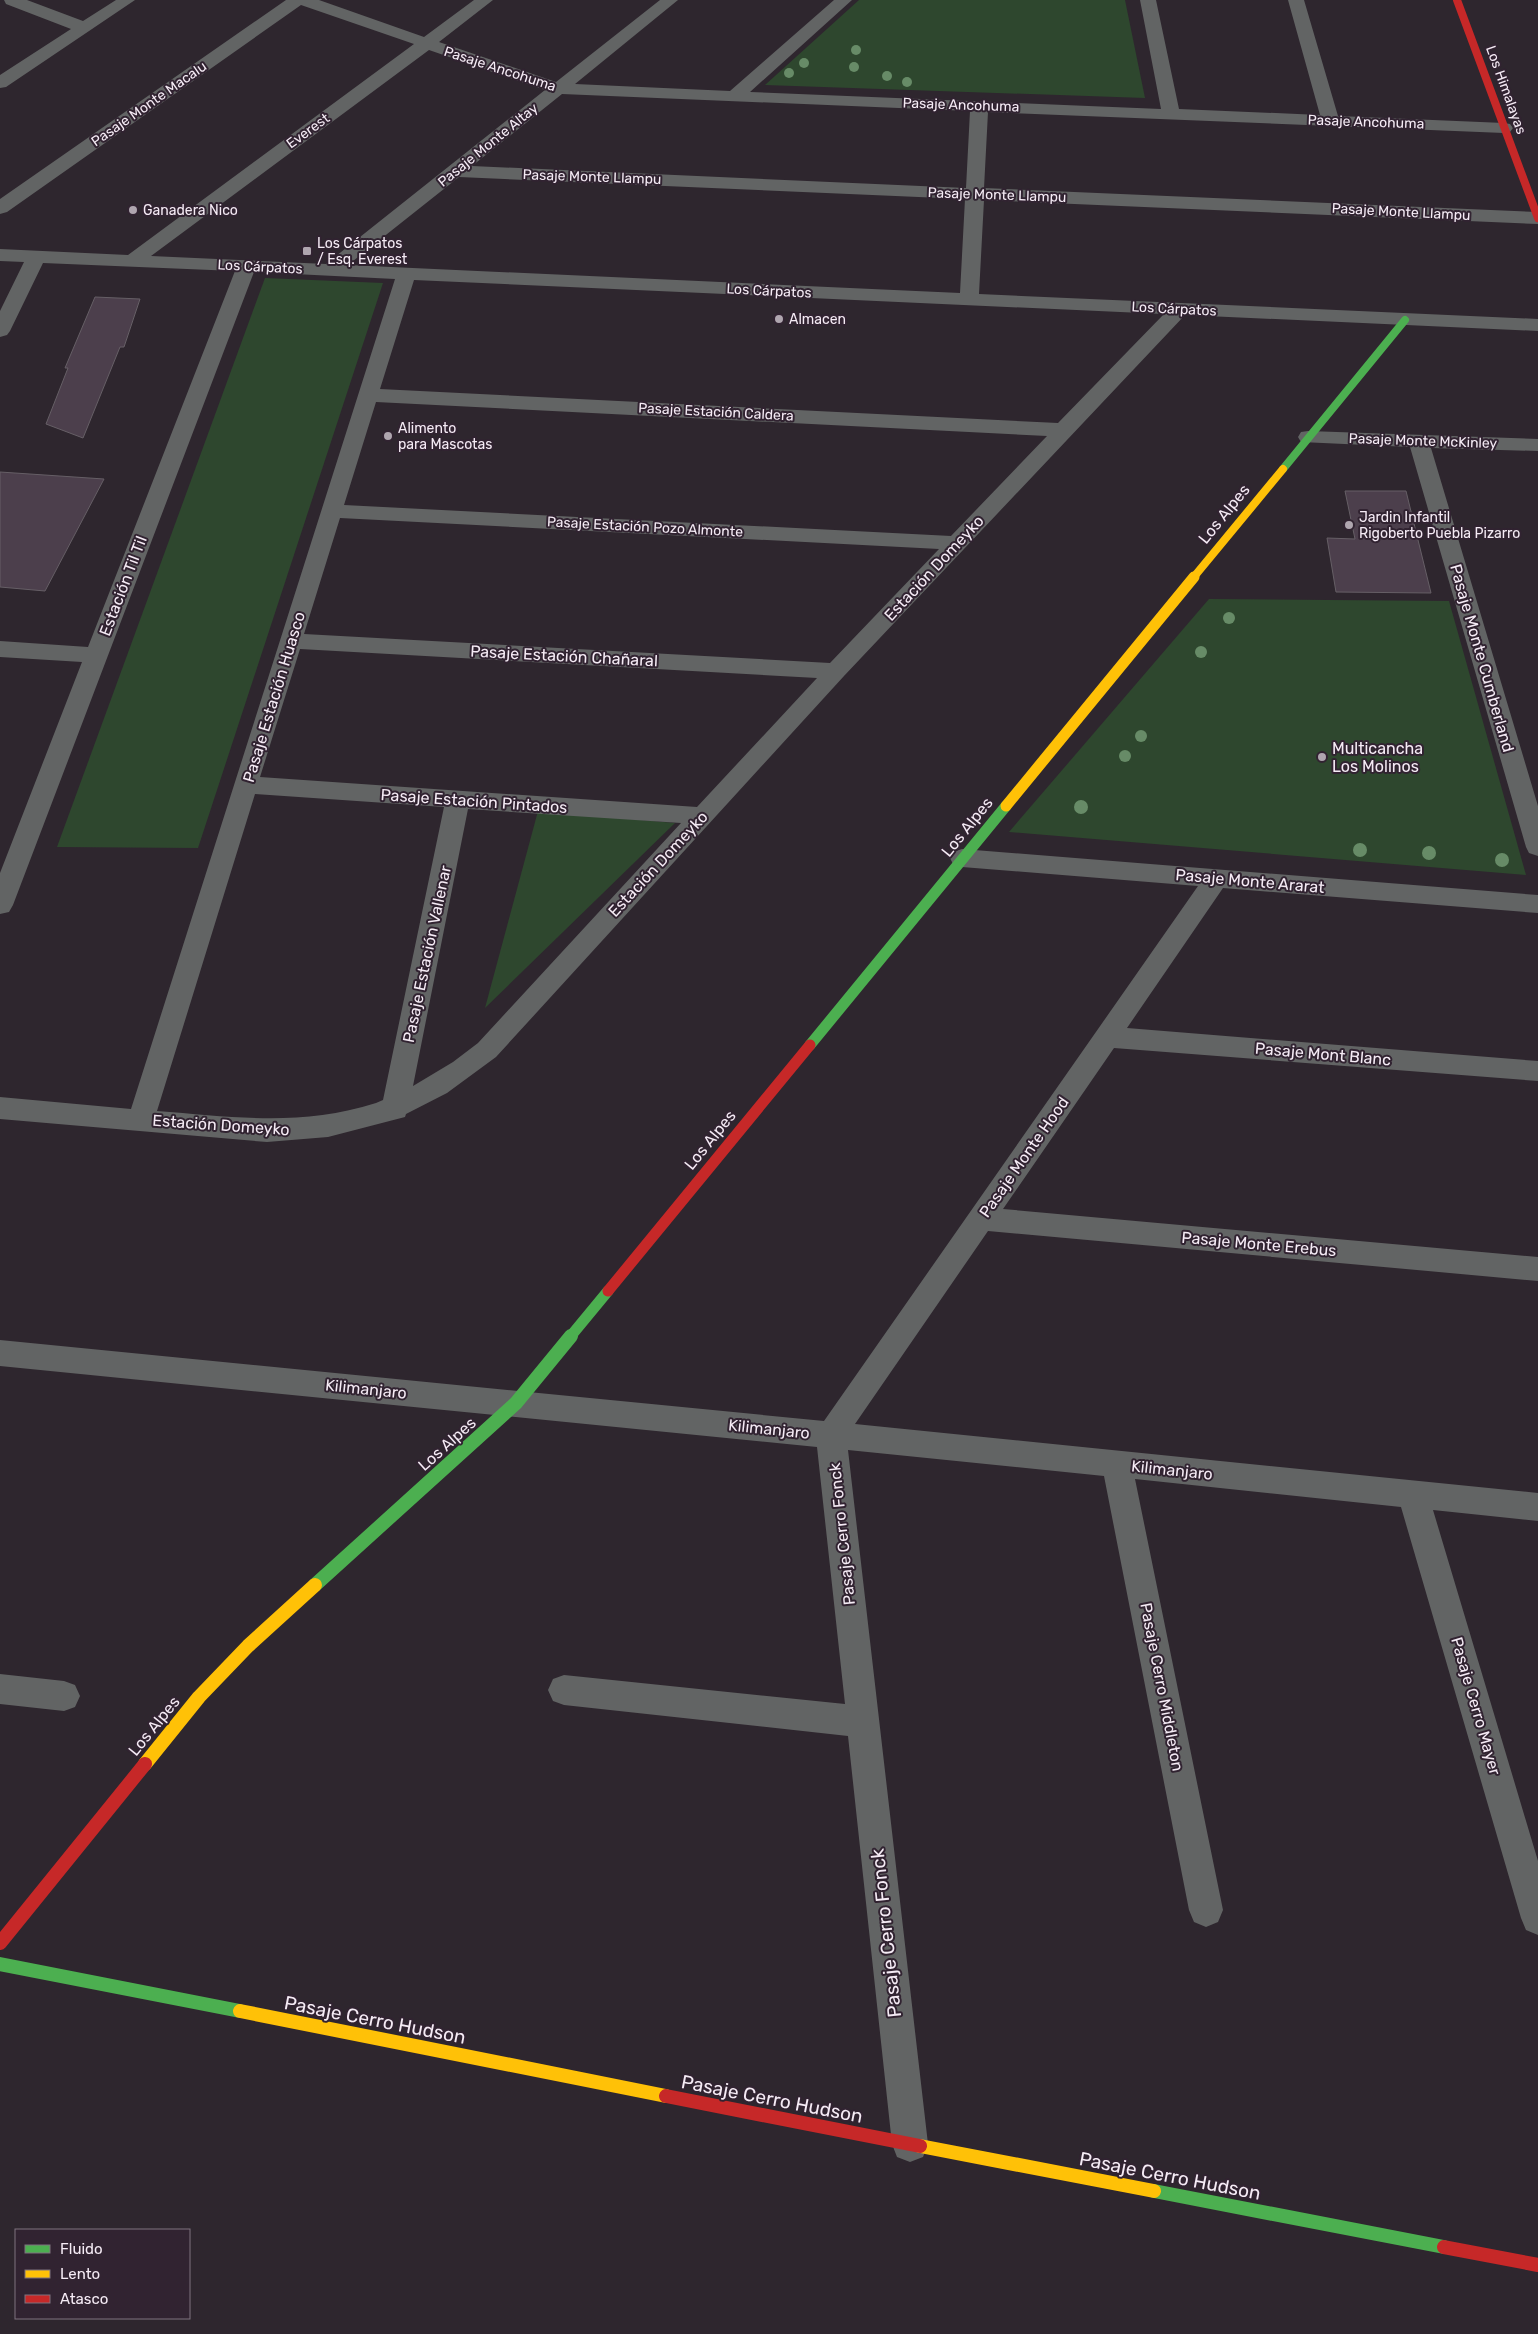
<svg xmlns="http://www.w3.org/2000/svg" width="1538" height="2334" viewBox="0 0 1538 2334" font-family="Rubik,sans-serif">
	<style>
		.green { fill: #2e472e }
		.building { fill: #4c3f4c; stroke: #665f66 }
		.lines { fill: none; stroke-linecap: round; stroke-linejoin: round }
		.street { fill: #626464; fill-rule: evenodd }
		.fast-far2 { stroke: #4caf50; stroke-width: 8 }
		.fast-far1 { stroke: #4caf50; stroke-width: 11 }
		.fast { stroke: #4caf50; stroke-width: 14 }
		.slow-far2 { stroke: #ffc107; stroke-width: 8 }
		.slow-far1 { stroke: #ffc107; stroke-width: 11 }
		.slow { stroke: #ffc107; stroke-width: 14 }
		.jam-far2 { stroke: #c62828; stroke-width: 8 }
		.jam-far1 { stroke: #c62828; stroke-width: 11 }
		.jam { stroke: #c62828; stroke-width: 14 }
		.tree { fill: #678b67 }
		.poi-dot { fill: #afa6af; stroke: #312331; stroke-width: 2 }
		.labels { text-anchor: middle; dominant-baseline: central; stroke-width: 4; stroke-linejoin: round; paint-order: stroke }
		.far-street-label { font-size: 14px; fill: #f5ebf5; stroke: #312331 }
		.far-poi-label { font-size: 14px; fill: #f5ebf5; stroke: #312331; text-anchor: start }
		.street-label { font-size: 16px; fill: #f5ebf5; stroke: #312331 }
		.poi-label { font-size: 16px; fill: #f5ebf5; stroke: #312331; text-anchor: start }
		.near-street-label { font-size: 19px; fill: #f5ebf5; stroke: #312331 }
	</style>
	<rect width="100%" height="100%" fill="#2e262e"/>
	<g class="green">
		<polygon points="859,0 1125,0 1145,98 765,85"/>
		<polygon points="265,278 383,283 198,848 57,847"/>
		<polygon points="1209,599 1449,601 1526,875 1009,832"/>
		<polygon points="538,811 675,823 485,1008"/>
	</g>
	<g class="building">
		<polygon points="95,297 140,299 124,347 120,347 83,438 46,424 68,368 65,368"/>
		<polygon points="0,472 104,479 45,591 0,587"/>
		<polygon points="1345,491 1406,491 1431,593 1336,592 1327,538 1355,539"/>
	</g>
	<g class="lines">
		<g class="street">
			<polygon points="4,0 27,0 83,21 116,0 135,0 6,87 0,88 0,75 71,29 6,4"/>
			<path d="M286 0H319L424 37 474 0H493L439 42 556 82 660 0H678L575 84 730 91 834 0H852L750 92 1161 109 1140 0H1156L1179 109 1320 115 1288 0H1304L1338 116 1504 123 1510 124 1513 128 1510 132 1504 133 988 112 984 188 1538 212V224L984 200 979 294 1538 319V331L1185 315 844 676 496 1057 447 1093 406 1114 405 1117 328 1137 267 1142 0 1119V1097L131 1109 395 279 254 272 13 905 9 912 0 914V873L82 662 0 657V641L88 647 235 271 43 263 10 331 7 335 0 337V311L24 262 0 261V249L128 255 414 44 301 5 7 212 0 214V199ZM429 50 545 90 326 264 151 256ZM562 94 970 111 966 188 472 166ZM459 177 965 199 960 293 348 265ZM414 280 1164 314 1058 423 380 389ZM376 402 1047 436 951 536 344 505ZM340 518 939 549 830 663 304 634ZM300 649 817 678 697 807 260 777ZM255 794 444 807 383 1100 376 1103C300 1127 235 1117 157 1111ZM468 809 681 823 478 1043 453 1062 413 1086Z"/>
			<polygon points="1308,431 1538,439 1538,451 1431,448 1538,806 1538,856 1529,853 1526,847 1410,447 1301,442 1298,437 1301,432"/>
			<polygon points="962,849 1538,895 1538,913 1223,888 1127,1028 1538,1061 1538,1081 1114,1048 1003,1209 1538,1257 1538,1281 988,1231 855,1424 1538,1493 1538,1521 1433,1510 1538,1861 1538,1935 1526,1930 1521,1918 1401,1507 1135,1479 1223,1910 1218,1922 1206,1927 1194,1922 1189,1910 1104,1476 848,1450 928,2144 923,2157 910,2162 897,2157 892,2144 848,1736 564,1705 553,1701 548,1690 553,1679 564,1675 845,1704 817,1447 0,1366 0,1340 824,1421 1198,886 962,867 953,864 950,858 953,852"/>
			<polygon points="0,1674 64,1681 75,1685 80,1696 75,1707 64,1711 0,1704"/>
		</g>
		<polyline class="fast-far2" points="1283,469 1405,320"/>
		<g class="fast-far1">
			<polyline points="810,1045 1006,806"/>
			<polyline points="570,1337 608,1291"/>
		</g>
		<g class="fast">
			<polyline points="315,1585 516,1403 571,1336"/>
			<polyline points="0,1964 240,2011"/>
			<polyline points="1154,2191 1444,2247"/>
		</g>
		<polyline class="slow-far2" points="1193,578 1283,469"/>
		<polyline class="slow-far1" points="1006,806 1194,577"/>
		<g class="slow">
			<polyline points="145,1764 199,1697 248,1646 315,1585"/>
			<polyline points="240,2011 666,2096"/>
			<polyline points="920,2146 1154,2191"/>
		</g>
		<polyline class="jam-far2" points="1457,0 1538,218"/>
		<polyline class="jam-far1" points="608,1291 810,1045"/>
		<g class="jam">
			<polyline points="0,1943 145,1764"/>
			<polyline points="666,2096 920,2146"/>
			<polyline points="1444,2247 1538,2265"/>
		</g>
	</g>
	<g class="tree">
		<circle cx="856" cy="50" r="5"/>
		<circle cx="804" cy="63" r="5"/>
		<circle cx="854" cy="67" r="5"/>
		<circle cx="789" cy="73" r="5"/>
		<circle cx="887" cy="76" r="5"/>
		<circle cx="907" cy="82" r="5"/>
		<circle cx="1229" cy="618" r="6"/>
		<circle cx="1201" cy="652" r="6"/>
		<circle cx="1141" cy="736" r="6"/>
		<circle cx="1125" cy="756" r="6"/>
		<circle cx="1081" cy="807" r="7"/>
		<circle cx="1360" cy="850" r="7"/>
		<circle cx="1429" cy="853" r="7"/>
		<circle cx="1502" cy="860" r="7"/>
	</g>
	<g class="poi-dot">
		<circle cx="133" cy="210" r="5"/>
		<rect x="302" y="246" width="10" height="10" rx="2.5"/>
		<circle cx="779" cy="319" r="5"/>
		<circle cx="388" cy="436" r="5"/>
		<circle cx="1349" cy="525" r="5"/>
		<circle cx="1322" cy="757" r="5"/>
	</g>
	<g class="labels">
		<g class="far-street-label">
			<text transform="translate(500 69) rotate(18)">Pasaje Ancohuma</text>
			<text transform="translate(1506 90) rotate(70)">Los Himalayas</text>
			<text transform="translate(149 104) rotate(-35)">Pasaje Monte Macalu</text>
			<text transform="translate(961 105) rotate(2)">Pasaje Ancohuma</text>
			<text transform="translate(1366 122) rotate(2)">Pasaje Ancohuma</text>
			<text transform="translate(308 131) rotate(-36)">Everest</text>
			<text transform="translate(488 145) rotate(-39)">Pasaje Monte Altay</text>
			<text transform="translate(592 177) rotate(2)">Pasaje Monte Llampu</text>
			<text transform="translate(997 195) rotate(2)">Pasaje Monte Llampu</text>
			<text transform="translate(1401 212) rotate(3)">Pasaje Monte Llampu</text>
			<text transform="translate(260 267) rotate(3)">Los Cárpatos</text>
			<text transform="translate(769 291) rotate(3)">Los Cárpatos</text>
			<text transform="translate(1174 309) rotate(3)">Los Cárpatos</text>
			<text transform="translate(716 412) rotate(3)">Pasaje Estación Caldera</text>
			<text transform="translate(1423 441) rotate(2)">Pasaje Monte McKinley</text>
			<text transform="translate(645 527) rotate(3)">Pasaje Estación Pozo Almonte</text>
		</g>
		<g class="far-poi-label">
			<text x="143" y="210">Ganadera Nico</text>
			<text x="317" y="243">Los Cárpatos<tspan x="317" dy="16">/ Esq. Everest</tspan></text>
			<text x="789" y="319">Almacen</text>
			<text x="398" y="428">Alimento<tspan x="398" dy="16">para Mascotas</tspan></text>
			<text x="1359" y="517">Jardin Infantil<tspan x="1359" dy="16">Rigoberto Puebla Pizarro</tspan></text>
		</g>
		<g class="street-label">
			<text transform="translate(1224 514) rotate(-51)">Los Alpes</text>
			<text transform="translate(934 568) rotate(-47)">Estación Domeyko</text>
			<text transform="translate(123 586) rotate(-69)">Estación Til Til</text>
			<text transform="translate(564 656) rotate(3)">Pasaje Estación Chañaral</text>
			<text transform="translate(1482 658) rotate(74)">Pasaje Monte Cumberland</text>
			<text transform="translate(274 697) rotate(-73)">Pasaje Estación Huasco</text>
			<text transform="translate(474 801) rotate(4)">Pasaje Estación Pintados</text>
			<text transform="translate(967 827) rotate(-51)">Los Alpes</text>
			<text transform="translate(658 864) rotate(-47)">Estación Domeyko</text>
			<text transform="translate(1250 881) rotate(5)">Pasaje Monte Ararat</text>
			<text transform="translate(427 954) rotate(-78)">Pasaje Estación Vallenar</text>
			<text transform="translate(1323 1054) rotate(5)">Pasaje Mont Blanc</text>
			<text transform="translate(221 1125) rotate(4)">Estación Domeyko</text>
			<text transform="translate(710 1140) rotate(-51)">Los Alpes</text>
			<text transform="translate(1024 1157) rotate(-55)">Pasaje Monte Hood</text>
			<text transform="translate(1259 1244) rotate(5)">Pasaje Monte Erebus</text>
			<text transform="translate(366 1389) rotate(6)">Kilimanjaro</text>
			<text transform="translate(769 1429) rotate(6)">Kilimanjaro</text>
			<text transform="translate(447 1444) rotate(-42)">Los Alpes</text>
			<text transform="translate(1172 1470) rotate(6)">Kilimanjaro</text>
			<text transform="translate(842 1534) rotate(-96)">Pasaje Cerro Fonck</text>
			<text transform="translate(1162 1687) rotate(79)">Pasaje Cerro Middleton</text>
			<text transform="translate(1476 1706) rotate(74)">Pasaje Cerro Mayer</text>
			<text transform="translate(154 1726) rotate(-51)">Los Alpes</text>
		</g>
		<g class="poi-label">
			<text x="1332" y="748">Multicancha<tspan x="1332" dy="18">Los Molinos</tspan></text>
		</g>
		<g class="near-street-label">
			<text transform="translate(886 1933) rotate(-96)">Pasaje Cerro Fonck</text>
			<text transform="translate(375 2020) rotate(11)">Pasaje Cerro Hudson</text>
			<text transform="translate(772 2099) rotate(11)">Pasaje Cerro Hudson</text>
			<text transform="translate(1170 2176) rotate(11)">Pasaje Cerro Hudson</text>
		</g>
	</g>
	<rect x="15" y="2229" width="175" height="90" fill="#312331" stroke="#7f737f"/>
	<rect x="25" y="2245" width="25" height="8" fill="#4caf50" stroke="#7f737f"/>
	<text x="60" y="2254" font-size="15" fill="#f5ebf5">Fluido</text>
	<rect x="25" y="2270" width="25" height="8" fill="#ffc107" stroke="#7f737f"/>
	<text x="60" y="2279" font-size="15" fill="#f5ebf5">Lento</text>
	<rect x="25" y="2295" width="25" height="8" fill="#c62828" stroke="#7f737f"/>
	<text x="60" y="2304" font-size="15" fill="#f5ebf5">Atasco</text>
</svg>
